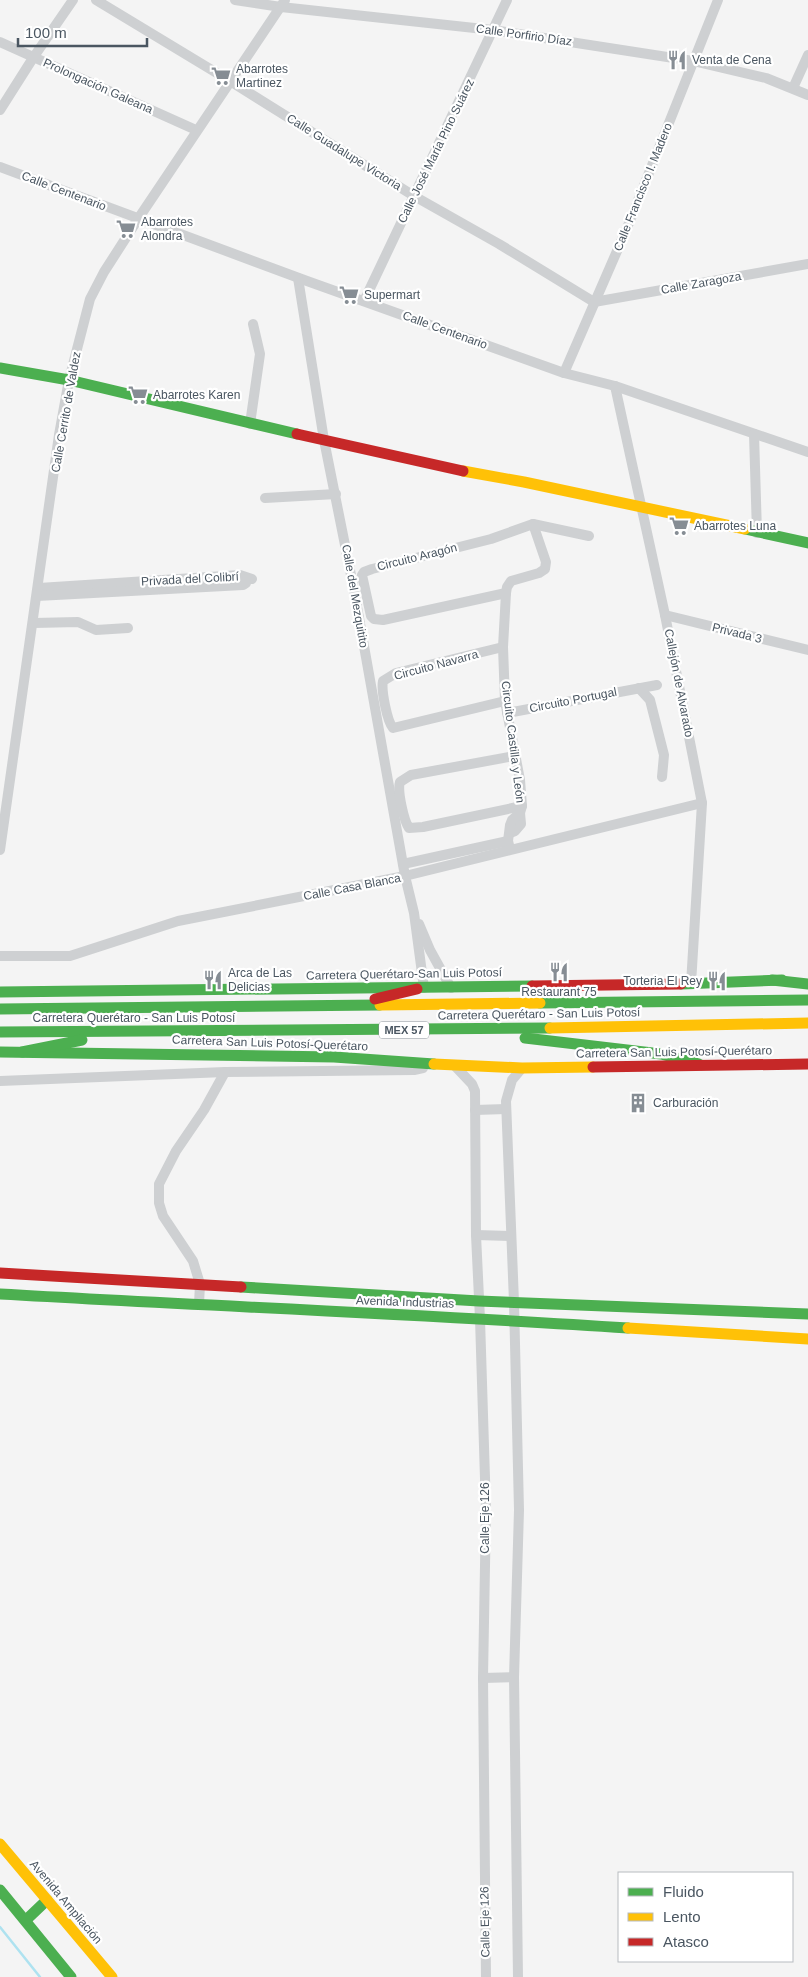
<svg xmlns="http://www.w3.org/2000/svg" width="808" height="1977" viewBox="0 0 808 1977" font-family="Helvetica,sans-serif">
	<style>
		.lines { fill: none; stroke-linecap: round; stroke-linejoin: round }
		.stream { stroke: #aee2f0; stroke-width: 2.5 }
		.street { stroke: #ced0d2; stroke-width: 10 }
		.fast { stroke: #4caf50; stroke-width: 11 }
		.slow { stroke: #ffc107; stroke-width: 11 }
		.jam { stroke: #c62828; stroke-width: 11 }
		.labels { text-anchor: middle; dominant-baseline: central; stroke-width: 4.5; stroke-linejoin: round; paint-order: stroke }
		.shield { fill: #fff; stroke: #808990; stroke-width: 1 }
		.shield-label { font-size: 11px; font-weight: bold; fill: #4a5661 }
		.street-label { font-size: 12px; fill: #4a5661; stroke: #fff }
		.poi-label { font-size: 12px; fill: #4a5661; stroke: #fff; text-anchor: start }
	</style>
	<rect width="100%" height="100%" fill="#f4f4f4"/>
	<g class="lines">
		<polyline class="stream" points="0,1927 40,1977"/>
		<g class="street">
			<polyline points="96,0 230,81 414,196 499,244 594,302 808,264"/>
			<polyline points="235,0 281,7 493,30 693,61 766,78 808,95"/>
			<polyline points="0,42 196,130"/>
			<polyline points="793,88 808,55"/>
			<polyline points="0,110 33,58 73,0"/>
			<polyline points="0,167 307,281 564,373 615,386 808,452"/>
			<polyline points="298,278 324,440 354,590 405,876 414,913 424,988"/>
			<polyline points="364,301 507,0"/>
			<polyline points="564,373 627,228 718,0"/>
			<polyline points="615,386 665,615 702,803 691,984"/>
			<polyline points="250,424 260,354 253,324"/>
			<polyline points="754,434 757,533"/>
			<polyline points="265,498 336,494"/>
			<polyline points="39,588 240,575 252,579"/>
			<polyline points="506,593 383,620 374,619 371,616 362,575 364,572 372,569 491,539 533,524 589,536"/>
			<polyline points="37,596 243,585 246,583 247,579"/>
			<polyline points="665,615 808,650"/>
			<polyline points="34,623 78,622 96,630 128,628"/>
			<path d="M503 647 396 673 383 681C381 690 387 721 393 728L505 701"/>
			<polyline points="639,688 650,700 664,755 662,777"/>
			<polyline points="507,713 657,685"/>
			<path d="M514 756 411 775 400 782C397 791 404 821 409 828L423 827 522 806"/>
			<polyline points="510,833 515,831 521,824 520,813"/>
			<polyline points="510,849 508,841 510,825 512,820 520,813 522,806 520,780 505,701 503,647 506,593 507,587 511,581 539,573 545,569 546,562 533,524"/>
			<polyline points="0,850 59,435 69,380 90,299 104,272 138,219 285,0"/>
			<polyline points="403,864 508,841"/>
			<polyline points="419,924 430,950 451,988"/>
			<polyline points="0,956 70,956 178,921 405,876 702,803"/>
			<polyline points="455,1066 472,1084 475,1091 476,1235 480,1319 486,1510 483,1678 486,1977"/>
			<polyline points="0,1081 225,1072 414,1070 423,1068"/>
			<polyline points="475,1110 506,1109"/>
			<polyline points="476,1235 510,1236"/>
			<polyline points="199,1304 200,1284 193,1261 163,1216 159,1203 159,1184 176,1151 204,1110 225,1072"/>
			<polyline points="483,1678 514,1677"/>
			<polyline points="518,1977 514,1677 519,1510 514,1302 506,1101 512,1080 522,1068"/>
		</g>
		<g class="fast">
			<polyline points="0,368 69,380 297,434"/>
			<polyline points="745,529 808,543"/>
			<polyline points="772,980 808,984"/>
			<polyline points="681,984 782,980"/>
			<polyline points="0,992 532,986"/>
			<polyline points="540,1003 808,1000"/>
			<polyline points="0,1009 380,1005"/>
			<polyline points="0,1032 550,1028"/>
			<polyline points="525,1038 661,1054 699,1064"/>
			<polyline points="0,1052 334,1057 434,1064"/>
			<polyline points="22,1052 82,1040"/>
			<polyline points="241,1287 479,1301 808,1314"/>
			<path d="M0 1294C209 1306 419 1314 628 1328"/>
			<polyline points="0,1890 71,1977"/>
			<polyline points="26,1920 47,1900"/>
		</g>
		<g class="slow">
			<polyline points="463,471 524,482 745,529"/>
			<polyline points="380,1005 540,1003"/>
			<polyline points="550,1028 808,1023"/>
			<polyline points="434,1064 522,1068 593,1067"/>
			<polyline points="628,1328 808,1339"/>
			<polyline points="0,1844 112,1977"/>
		</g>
		<g class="jam">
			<polyline points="297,434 463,471"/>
			<polyline points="532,986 681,984"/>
			<polyline points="375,999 417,989"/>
			<polyline points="593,1067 808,1064"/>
			<polyline points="0,1273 241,1287"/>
		</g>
	</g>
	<defs>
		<symbol id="restaurant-bare" viewBox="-9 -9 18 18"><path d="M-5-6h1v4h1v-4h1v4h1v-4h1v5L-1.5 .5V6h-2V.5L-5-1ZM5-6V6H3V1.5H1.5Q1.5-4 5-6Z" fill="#868d94" stroke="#fff" stroke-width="2.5" paint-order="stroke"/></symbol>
		<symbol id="supermarket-bare" viewBox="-9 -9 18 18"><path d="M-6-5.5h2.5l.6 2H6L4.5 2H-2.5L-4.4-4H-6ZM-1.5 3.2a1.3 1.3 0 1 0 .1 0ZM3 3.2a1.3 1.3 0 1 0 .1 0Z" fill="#868d94" stroke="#fff" stroke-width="2.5" paint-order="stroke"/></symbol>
		<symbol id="building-bare" viewBox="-9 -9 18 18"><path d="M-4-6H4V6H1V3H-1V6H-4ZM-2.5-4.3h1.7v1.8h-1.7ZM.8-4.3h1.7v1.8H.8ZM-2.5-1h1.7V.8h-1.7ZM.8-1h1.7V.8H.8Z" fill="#868d94" stroke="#fff" stroke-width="2.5" paint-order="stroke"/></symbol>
	</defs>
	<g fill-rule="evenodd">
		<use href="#restaurant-bare" x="663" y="46" width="28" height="28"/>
		<use href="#supermarket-bare" x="207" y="62" width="28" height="28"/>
		<use href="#supermarket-bare" x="112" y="215" width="28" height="28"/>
		<use href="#supermarket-bare" x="335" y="281" width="28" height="28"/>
		<use href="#supermarket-bare" x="124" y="381" width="28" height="28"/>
		<use href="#supermarket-bare" x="665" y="512" width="28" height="28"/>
		<use href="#restaurant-bare" x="545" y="958" width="28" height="28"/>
		<use href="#restaurant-bare" x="199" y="966" width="28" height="28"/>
		<use href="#restaurant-bare" x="703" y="967" width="28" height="28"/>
		<use href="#building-bare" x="624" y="1089" width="28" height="28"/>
	</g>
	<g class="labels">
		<rect class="shield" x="379" y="1021.5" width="50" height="17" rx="4"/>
		<g class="shield-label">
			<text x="404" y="1030">MEX 57</text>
		</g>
		<g class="street-label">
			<text transform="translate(524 35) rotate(8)">Calle Porfirio Díaz</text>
			<text transform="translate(98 86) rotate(24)">Prolongación Galeana</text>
			<text transform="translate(436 151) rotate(-64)">Calle José María Pino Suárez</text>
			<text transform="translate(344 152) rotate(32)">Calle Guadalupe Victoria</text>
			<text transform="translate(643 187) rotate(-68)">Calle Francisco I. Madero</text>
			<text transform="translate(64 191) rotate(21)">Calle Centenario</text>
			<text transform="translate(701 283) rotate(-10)">Calle Zaragoza</text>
			<text transform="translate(445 330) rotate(20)">Calle Centenario</text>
			<text transform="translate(66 412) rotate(-80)">Calle Cerrito de Valdez</text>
			<text transform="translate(417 557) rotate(-14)">Circuito Aragón</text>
			<text transform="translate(190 579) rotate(-3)">Privada del Colibrí</text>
			<text transform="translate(355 596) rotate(80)">Calle del Mezquitito</text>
			<text transform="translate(737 633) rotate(14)">Privada 3</text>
			<text transform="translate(436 665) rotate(-15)">Circuito Navarra</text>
			<text transform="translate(679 683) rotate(79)">Callejón de Alvarado</text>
			<text transform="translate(573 700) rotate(-11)">Circuito Portugal</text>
			<text transform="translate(513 742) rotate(83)">Circuito Castilla y León</text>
			<text transform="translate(352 887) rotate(-11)">Calle Casa Blanca</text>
			<text transform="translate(404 974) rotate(-1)">Carretera Querétaro-San Luis Potosí</text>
			<text transform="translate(539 1014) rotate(-1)">Carretera Querétaro - San Luis Potosí</text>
			<text x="134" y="1018">Carretera Querétaro - San Luis Potosí</text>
			<text transform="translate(270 1043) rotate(2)">Carretera San Luis Potosí-Querétaro</text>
			<text transform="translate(674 1052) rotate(-1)">Carretera San Luis Potosí-Querétaro</text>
			<text transform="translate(405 1302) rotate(2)">Avenida Industrias</text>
			<text transform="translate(485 1518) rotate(-90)">Calle Eje 126</text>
			<text transform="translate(66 1902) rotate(50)">Avenida Ampliación</text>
			<text transform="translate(485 1922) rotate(-91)">Calle Eje 126</text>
		</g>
		<g class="poi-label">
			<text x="692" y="60">Venta de Cena</text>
			<text x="236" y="69">Abarrotes<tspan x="236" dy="14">Martinez</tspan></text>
			<text x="141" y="222">Abarrotes<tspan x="141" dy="14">Alondra</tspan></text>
			<text x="364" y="295">Supermart</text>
			<text x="153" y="395">Abarrotes Karen</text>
			<text x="694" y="526">Abarrotes Luna</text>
			<text x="228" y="973">Arca de Las<tspan x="228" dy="14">Delicias</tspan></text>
			<text x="702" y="981" text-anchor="end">Torteria El Rey</text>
			<text x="559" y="992" text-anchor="middle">Restaurant 75</text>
			<text x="653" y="1103">Carburación</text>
		</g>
	</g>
	<rect x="618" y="1872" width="175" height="90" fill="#ffffff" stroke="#b7bbc0"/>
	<rect x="628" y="1888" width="25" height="8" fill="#4caf50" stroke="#b7bbc0"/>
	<text x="663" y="1897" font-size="15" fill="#4a5661">Fluido</text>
	<rect x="628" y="1913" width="25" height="8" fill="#ffc107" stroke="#b7bbc0"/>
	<text x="663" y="1922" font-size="15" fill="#4a5661">Lento</text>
	<rect x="628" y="1938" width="25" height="8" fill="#c62828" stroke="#b7bbc0"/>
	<text x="663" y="1947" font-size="15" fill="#4a5661">Atasco</text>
	<path d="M18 38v8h129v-8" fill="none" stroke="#4a5661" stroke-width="2.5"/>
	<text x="25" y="38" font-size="15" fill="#4a5661" stroke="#ffffff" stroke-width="4" paint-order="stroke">100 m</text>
</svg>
